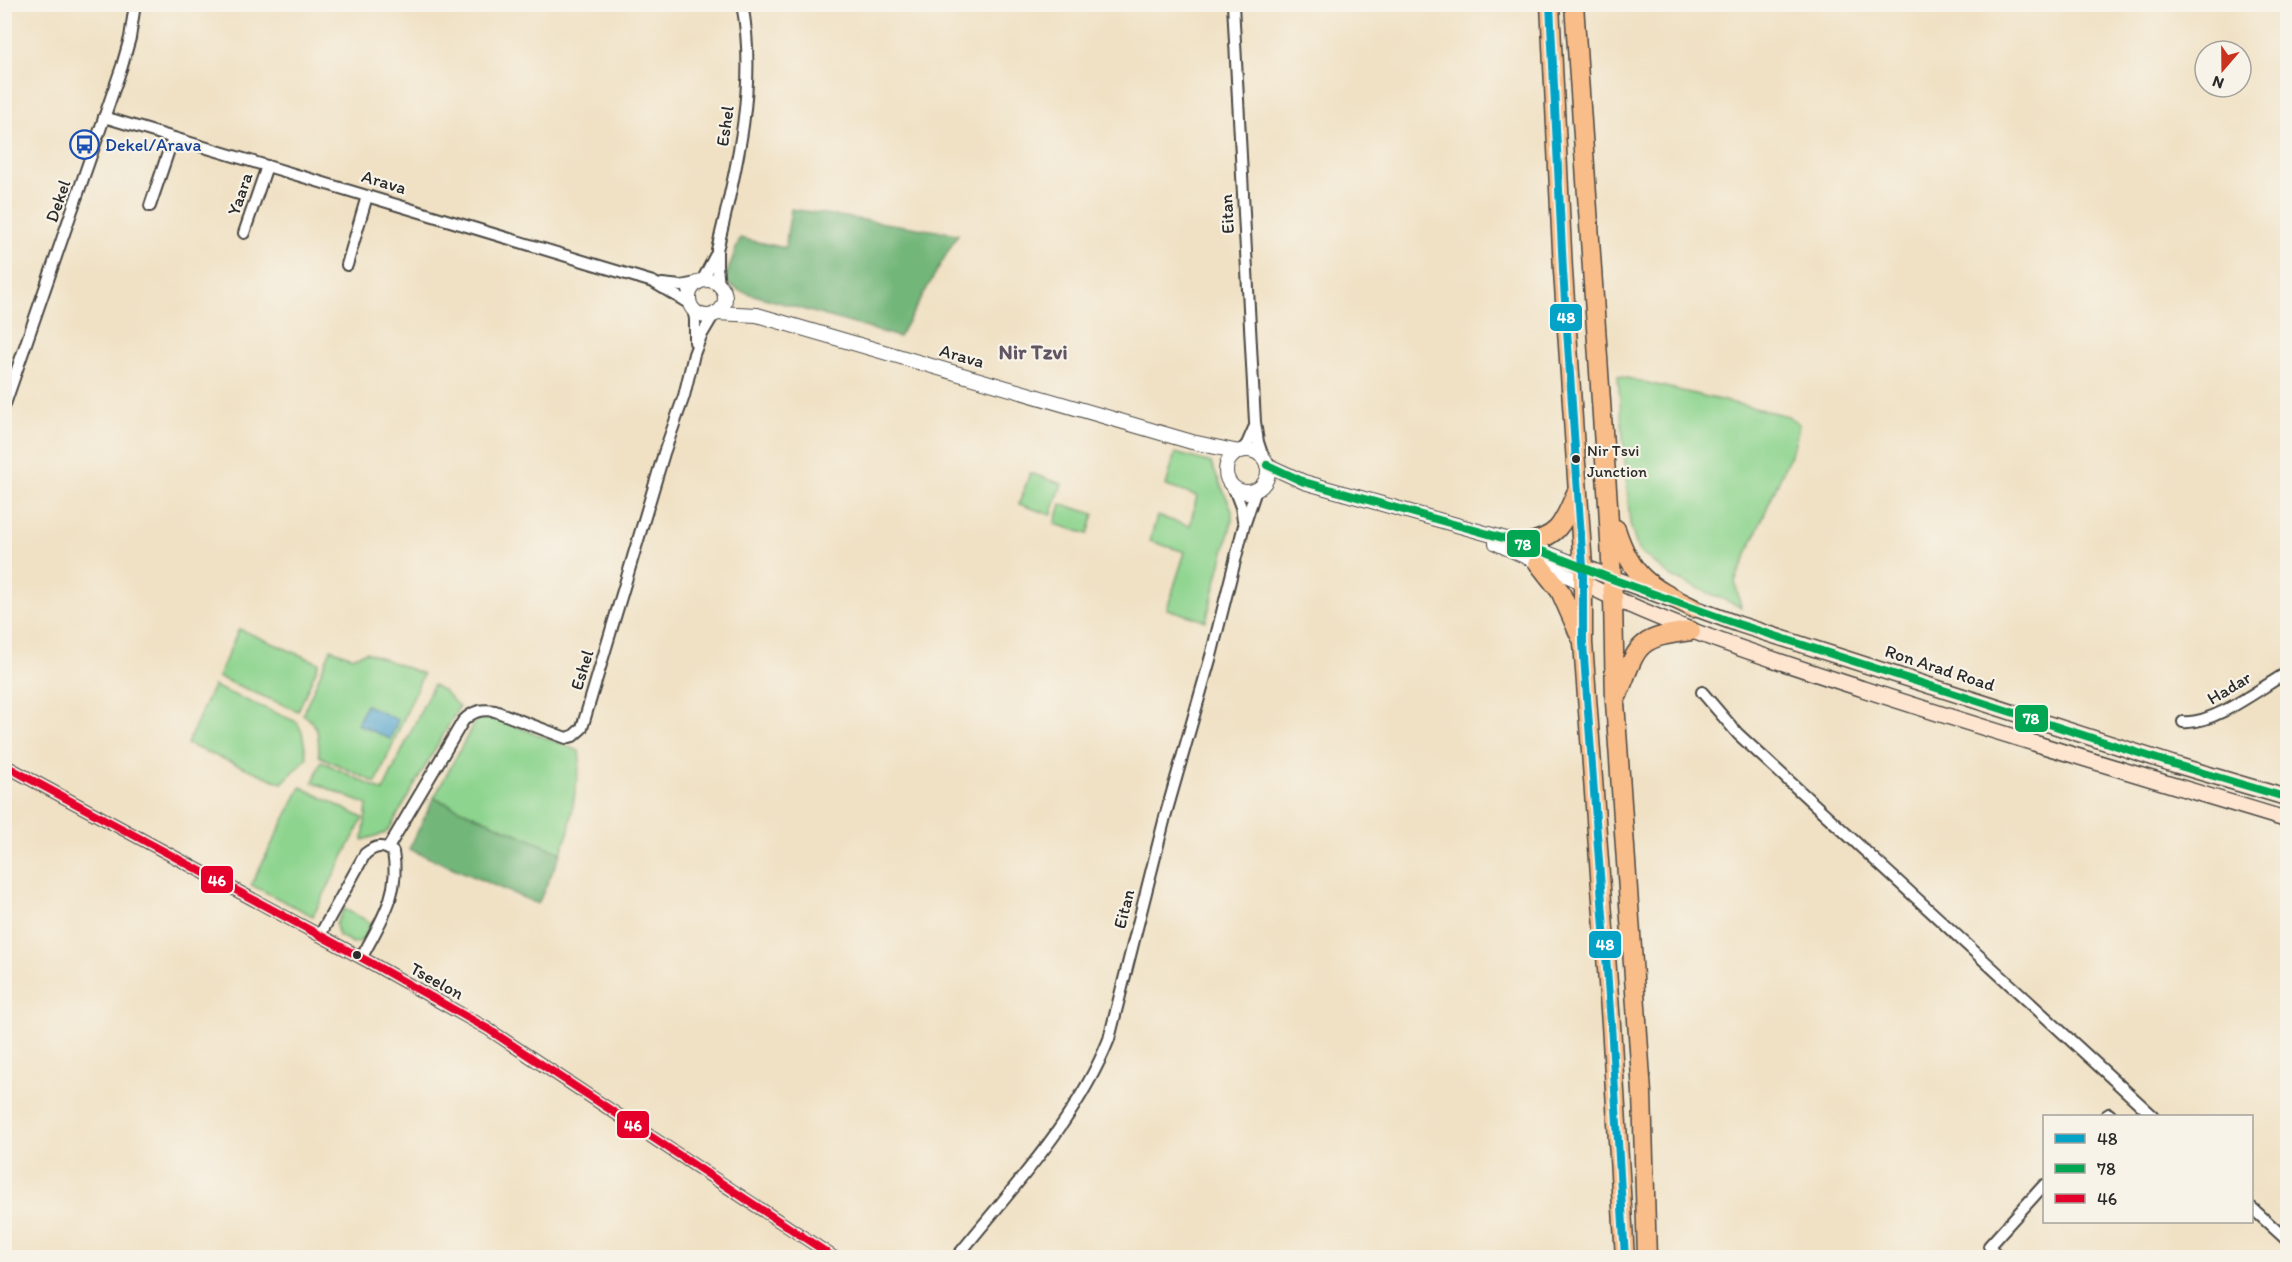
<svg xmlns="http://www.w3.org/2000/svg" width="2292" height="1262" viewBox="0 0 2292 1262" font-family="Itim,sans-serif">
	<style>
		.green { fill: #8dd48e; stroke: #5c805c; stroke-width: 1.5 }
		.forest { fill: #72b679; stroke: #4e7052; stroke-width: 1.5 }
		.water { fill: #53a4ce; stroke: #3f687c; stroke-width: 1.5 }
		.lines { fill: none; stroke-linecap: round; stroke-linejoin: round }
		.minor-casing { stroke: #494642; stroke-width: 14 }
		.tertiary-casing { stroke: #494642; stroke-width: 16 }
		.secondary-casing { stroke: #494642; stroke-width: 18 }
		.trunk-casing { stroke: #494642; stroke-width: 21 }
		.minor { stroke: #fff; stroke-width: 10 }
		.tertiary { stroke: #fff; stroke-width: 14 }
		.secondary { stroke: #fde5d0; stroke-width: 15 }
		.trunk { stroke: #f9bd89; stroke-width: 18 }
		.bus-1-casing { stroke: #f7f3e8; stroke-width: 12 }
		.bus-2-casing { stroke: #f7f3e8; stroke-width: 12 }
		.bus-3-casing { stroke: #f7f3e8; stroke-width: 12 }
		.bus-1 { stroke: #02a3c6; stroke-width: 8 }
		.bus-2 { stroke: #00a651; stroke-width: 8 }
		.bus-3 { stroke: #e4002b; stroke-width: 8 }
		.bus-dot { fill: #2b2b2b; stroke: #f7f3e8; stroke-width: 2 }
		.labels { text-anchor: middle; dominant-baseline: central; stroke-width: 4.5; stroke-linejoin: round; paint-order: stroke }
		.bus-label { font-size: 16px; fill: #2b2b2b; stroke: #f7f3e8; text-anchor: start }
		.street-label { font-size: 18px; fill: #2b2b2b; stroke: #f7f3e8 }
		.transit-label { font-size: 18px; fill: #164399; stroke: #f7f3e8; text-anchor: start }
		.quarter-label { font-size: 21px; font-weight: bold; fill: #625665; stroke: #f7f3e8 }
		.line-badge { stroke: #f7f3e8; stroke-width: 2 }
		.badge-label { font-size: 16px; text-anchor: middle; font-weight: bold; fill: #fff }
	</style>
	<rect width="100%" height="100%" fill="#f7f3e8"/>
	<filter id="ink" filterUnits="userSpaceOnUse"><feTurbulence type="fractalNoise" baseFrequency=".0167" numOctaves="2"/><feDisplacementMap in="SourceGraphic" scale="12" xChannelSelector="R" yChannelSelector="G"/><feConvolveMatrix kernelMatrix="1 2 1 2 8 2 1 2 1" color-interpolation-filters="sRGB"/></filter>
	<filter id="wash" filterUnits="userSpaceOnUse"><feTurbulence type="fractalNoise" baseFrequency=".008" numOctaves="4" result="noise"/><feDisplacementMap in="SourceGraphic" scale="24" xChannelSelector="R" yChannelSelector="G"/><feGaussianBlur stdDeviation="1.35" result="paint"/><feColorMatrix in="noise" values="0 0 0 0 0 0 0 0 0 0 0 0 0 0 0 0 0 1.4 0 .05"/><feComposite in="paint" operator="in"/></filter>
	<g filter="url(#wash)">
		<rect width="100%" height="100%" fill="#f0e1c4"/>
		<g class="green">
			<polygon points="1618,376 1788,416 1799,424 1795,443 1735,582 1741,607 1672,577 1638,550 1630,524"/>
			<polygon points="1175,453 1211,463 1232,510 1232,521 1206,621 1167,609 1185,552 1150,541 1157,516 1190,526 1197,496 1166,486"/>
			<polygon points="1030,473 1062,484 1051,515 1019,504"/>
			<polygon points="1061,504 1094,514 1088,534 1055,524"/>
			<polygon points="239,629 319,663 298,711 218,677"/>
			<path d="M331 649 352 657 366 652 423 674 376 783 319 756C318 735 321 727 303 714Z"/>
			<polygon points="433,685 444,691 459,707 390,828 385,833 363,840 367,805 313,782 321,761 383,791"/>
			<polygon points="213,686 297,722 302,732 307,758 282,783 187,744"/>
			<polygon points="484,717 501,720 579,751 580,761 569,830 561,853 434,798 477,718"/>
			<polygon points="301,787 363,818 313,916 251,885"/>
			<polygon points="344,909 372,923 365,937 360,942 353,943 338,935 336,924"/>
		</g>
		<g class="forest">
			<polygon points="791,209 958,234 899,337 740,291 724,281 740,238 785,248"/>
			<polygon points="434,798 561,853 538,904 409,849"/>
		</g>
		<polygon class="water" points="366,705 398,720 390,739 357,724"/>
	</g>
	<g filter="url(#ink)">
		<g class="lines">
			<defs>
				<g id="minor">
					<polyline points="1233,4 1255,422 1258,442 1263,457"/>
					<polyline points="104,117 653,282 690,304"/>
					<polyline points="150,206 173,138"/>
					<polyline points="244,233 267,166"/>
					<polyline points="347,265 367,196"/>
					<polyline points="702,281 715,256"/>
					<polyline points="662,284 681,286 696,283"/>
					<path d="M719 285 717 266V250C736 171 758 86 742 4"/>
					<polyline points="693,309 695,319 695,342"/>
					<polyline points="4,407 122,66 130,38 135,4"/>
					<polyline points="1241,451 1247,444 1254,428"/>
					<polyline points="1233,486 1241,507 1243,520"/>
					<polyline points="1702,692 1738,734 2153,1116"/>
					<path d="M2183 722C2214 725 2260 688 2288 672"/>
					<polyline points="4,765 371,963 488,1029 835,1258"/>
					<path d="M388 848 463 721C473 711 481 709 495 711L566 738 573 736 582 728 664 453 684 396 694 354 701 336 714 314"/>
					<path d="M320 935 365 854C375 846 383 844 393 852 401 894 380 922 362 957"/>
					<polyline points="2106,1116 2109,1114 2111,1116"/>
					<polyline points="2252,1208 2288,1241"/>
					<path d="M956 1258C1011 1189 1076 1122 1109 1039L1165 817 1211 656 1243 529 1256 490"/>
					<polyline points="1999,1258 1989,1246 2044,1185"/>
				</g>
				<g id="tertiary">
					<circle cx="707" cy="298" r="18"/>
					<polyline points="716,313 757,315 1192,442 1239,452"/>
					<circle cx="1247" cy="471" r="21"/>
					<polyline points="1267,465 1304,482 1524,544 1583,567"/>
					<polyline points="1496,543 1583,583"/>
				</g>
				<g id="secondary">
					<polyline points="1583,567 1738,624 2173,764 2288,798"/>
					<path d="M1583 583C1672 628 1768 658 1863 689 2003 735 2146 777 2288 820"/>
				</g>
				<g id="trunk">
					<polyline points="1550,4 1563,271 1583,567 1583,643 1611,1024 1625,1258"/>
					<polyline points="1574,4 1608,504 1613,598 1615,702 1642,1093 1647,1258"/>
					<path d="M1616 529C1632 578 1649 586 1693 608"/>
					<path d="M1524 544C1560 536 1562 525 1576 493"/>
					<polyline points="1538,563 1560,591 1580,636"/>
					<path d="M1618 695C1638 645 1635 638 1691 631"/>
				</g>
			</defs>
			<use href="#minor" class="minor-casing"/>
			<use href="#tertiary" class="tertiary-casing"/>
			<use href="#secondary" class="secondary-casing"/>
			<use href="#trunk" class="trunk-casing"/>
			<use href="#minor" class="minor"/>
			<use href="#tertiary" class="tertiary"/>
			<use href="#secondary" class="secondary"/>
			<use href="#trunk" class="trunk"/>
			<defs>
				<polyline id="bus-1" points="1550,4 1563,271 1583,567 1583,643 1611,1024 1625,1258"/>
				<polyline id="bus-2" points="1267,465 1304,482 1524,544 1612,579 1738,624 2173,764 2288,798"/>
				<polyline id="bus-3" points="4,765 371,963 488,1029 835,1258"/>
			</defs>
			<use href="#bus-1" class="bus-1-casing"/>
			<use href="#bus-2" class="bus-2-casing"/>
			<use href="#bus-3" class="bus-3-casing"/>
			<use href="#bus-1" class="bus-1"/>
			<use href="#bus-2" class="bus-2"/>
			<use href="#bus-3" class="bus-3"/>
		</g>
	</g>
	<defs>
		<symbol id="bus-ring" viewBox="-11 -11 22 22"><circle r="9.5" fill="#f7f3e8" stroke="#1a4fb4" stroke-width="1.5"/><path d="M-5-6H5V4H4V6H2V4H-2V6H-4V4H-5ZM-3.5-4V0h7V-4ZM-3.5 1.2v1.5H-2V1.2ZM2 1.2v1.5H3.5V1.2Z" fill="#1a4fb4"/></symbol>
	</defs>
	<g fill-rule="evenodd">
		<use href="#bus-ring" x="68" y="128" width="33" height="33"/>
	</g>
	<g class="bus-dot">
		<circle cx="1576" cy="459" r="5"/>
		<circle cx="357" cy="955" r="5"/>
	</g>
	<g class="labels">
		<g class="bus-label">
			<text x="1587" y="450">Nir Tsvi<tspan x="1587" dy="21">Junction</tspan></text>
		</g>
		<g class="street-label">
			<text transform="translate(725 126) rotate(-82)">Eshel</text>
			<text transform="translate(384 182) rotate(17)">Arava</text>
			<text transform="translate(240 194) rotate(-71)">Yaara</text>
			<text transform="translate(58 201) rotate(-71)">Dekel</text>
			<text transform="translate(1227 214) rotate(-93)">Eitan</text>
			<text transform="translate(962 356) rotate(16)">Arava</text>
			<text transform="translate(1940 668) rotate(18)">Ron Arad Road</text>
			<text transform="translate(582 670) rotate(-73)">Eshel</text>
			<text transform="translate(2229 688) rotate(-31)">Hadar</text>
			<text transform="translate(1124 909) rotate(-76)">Eitan</text>
			<text transform="translate(437 981) rotate(29)">Tseelon</text>
		</g>
		<g class="transit-label">
			<text x="105" y="145">Dekel/Arava</text>
		</g>
		<g class="quarter-label">
			<text x="1033" y="351">Nir Tzvi</text>
		</g>
	</g>
	<g class="line-badge">
		<rect x="1549" y="303" width="34" height="29" rx="6" fill="#02a3c6"/>
		<rect x="1506" y="529" width="35" height="29" rx="6" fill="#00a651"/>
		<rect x="2014" y="704" width="35" height="29" rx="6" fill="#00a651"/>
		<rect x="200" y="865" width="34" height="29" rx="6" fill="#e4002b"/>
		<rect x="1588" y="930" width="34" height="29" rx="6" fill="#02a3c6"/>
		<rect x="616" y="1110" width="34" height="29" rx="6" fill="#e4002b"/>
	</g>
	<g class="badge-label">
		<text x="1566" y="323">48</text>
		<text x="1523" y="550">78</text>
		<text x="2031" y="724">78</text>
		<text x="217" y="886">46</text>
		<text x="1605" y="950">48</text>
		<text x="633" y="1131">46</text>
	</g>
	<rect width="2292" height="1262" fill="none" stroke="#f7f3e8" stroke-width="24"/>
	<rect x="2043" y="1115" width="210" height="108" fill="#f7f3e8" stroke="#a5a39c" stroke-width="1.5"/>
	<rect x="2055" y="1134" width="30" height="9" fill="#02a3c6" stroke="#a5a39c" stroke-width="1.5"/>
	<text x="2097" y="1145" font-size="18" fill="#2b2b2b">48</text>
	<rect x="2055" y="1164" width="30" height="9" fill="#00a651" stroke="#a5a39c" stroke-width="1.5"/>
	<text x="2097" y="1175" font-size="18" fill="#2b2b2b">78</text>
	<rect x="2055" y="1194" width="30" height="9" fill="#e4002b" stroke="#a5a39c" stroke-width="1.5"/>
	<text x="2097" y="1205" font-size="18" fill="#2b2b2b">46</text>
	<g transform="translate(2223 69) rotate(200)"><circle r="28" fill="#f7f3e8" stroke="#a5a39c" stroke-width="1.5"/>
	<path d="M0-4.5L10 22L0 15L-10 22Z" fill="#c8321e"/>
	<text y="-9" font-size="16" font-weight="bold" text-anchor="middle" fill="#2b2b2b">N</text>
	</g>
</svg>
